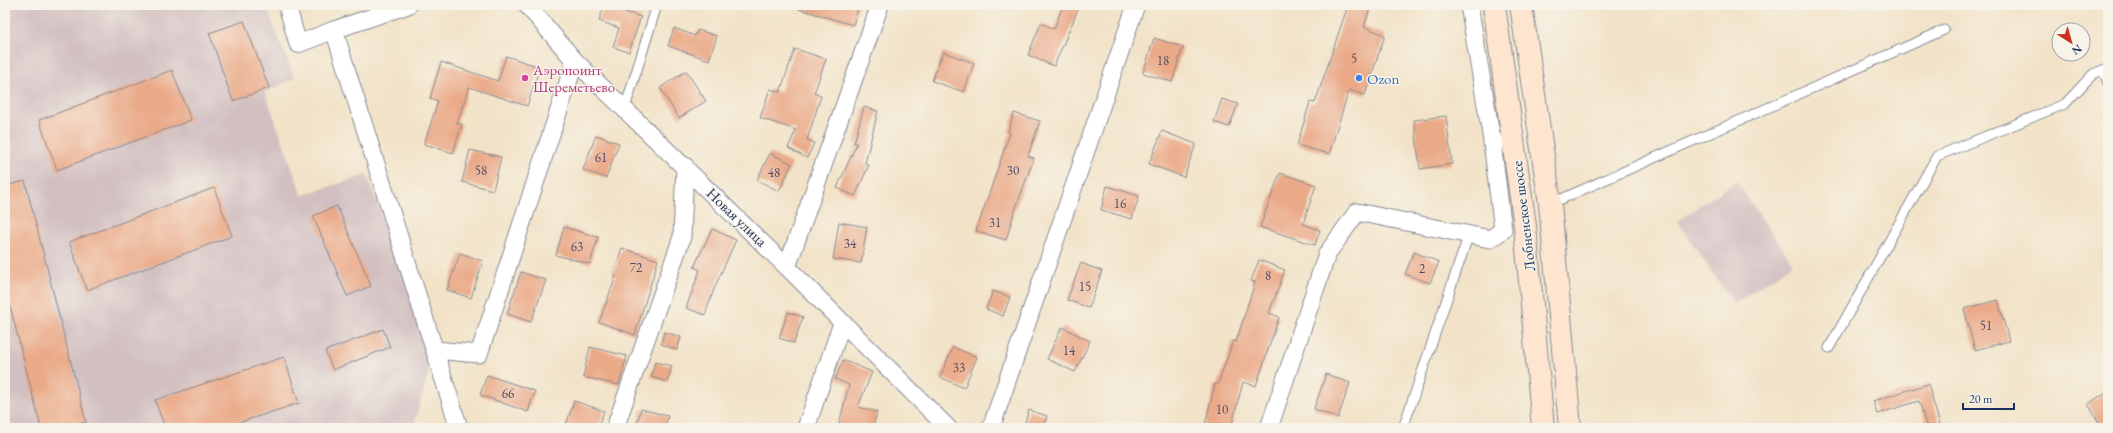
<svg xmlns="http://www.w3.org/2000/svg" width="2113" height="433" viewBox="0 0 2113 433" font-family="'EB Garamond',serif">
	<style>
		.industrial { fill: #d2bfc1 }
		.building { fill: #eaa987 }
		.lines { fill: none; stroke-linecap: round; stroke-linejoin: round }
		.lane-casing { stroke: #868993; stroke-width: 11 }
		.street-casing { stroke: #868993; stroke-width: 19 }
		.secondary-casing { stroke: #868993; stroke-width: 24 }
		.lane { stroke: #fff; stroke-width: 9 }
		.street { stroke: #fff; stroke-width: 17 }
		.secondary { stroke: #fde5d0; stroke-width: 22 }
		.rail-casing { stroke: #1b2f5e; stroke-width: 4.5 }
		.rail { stroke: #f7f3e8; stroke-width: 3; stroke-dasharray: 9; stroke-linecap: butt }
		.hotel-dot { fill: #d1479c; stroke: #f7f3e8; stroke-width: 1.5 }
		.shop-dot { fill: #3f7fe0; stroke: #f7f3e8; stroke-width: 1.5 }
		.labels { text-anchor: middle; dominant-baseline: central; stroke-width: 3; stroke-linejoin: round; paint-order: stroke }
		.number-label { font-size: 13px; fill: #4f4e68 }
		.hotel-label { font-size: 15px; fill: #b23c85; stroke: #f7f3e8; text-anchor: start }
		.shop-label { font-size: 15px; fill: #366cbe; stroke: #f7f3e8; text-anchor: start }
		.street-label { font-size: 15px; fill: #1b2f5e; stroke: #f7f3e8 }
	</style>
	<rect width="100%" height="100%" fill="#f7f3e8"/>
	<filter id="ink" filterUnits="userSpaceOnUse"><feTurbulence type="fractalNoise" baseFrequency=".025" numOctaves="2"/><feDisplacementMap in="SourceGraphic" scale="8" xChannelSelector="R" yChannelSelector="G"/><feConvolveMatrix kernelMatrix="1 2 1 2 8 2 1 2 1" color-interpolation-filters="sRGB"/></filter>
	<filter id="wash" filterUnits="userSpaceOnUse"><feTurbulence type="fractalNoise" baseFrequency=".012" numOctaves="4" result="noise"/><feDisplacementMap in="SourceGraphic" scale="16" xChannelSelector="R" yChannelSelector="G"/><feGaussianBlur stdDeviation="0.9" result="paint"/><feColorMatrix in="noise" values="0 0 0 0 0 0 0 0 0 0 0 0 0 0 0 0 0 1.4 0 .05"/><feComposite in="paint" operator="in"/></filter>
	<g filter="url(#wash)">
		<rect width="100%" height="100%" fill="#f2e3c8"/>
		<g class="industrial">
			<polygon points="5,5 265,5 295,78 265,92 302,195 367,175 433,357 413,428 5,428"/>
			<polygon points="1736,181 1793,264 1734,304 1677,221"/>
		</g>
		<g id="blocks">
			<g class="building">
				<polygon points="604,5 641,17 629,52 613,47 619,28 599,21"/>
				<polygon points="799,5 859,5 853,25 799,9"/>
				<polygon points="1063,5 1080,5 1054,66 1028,55 1041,23 1054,29"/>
				<polygon points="1348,5 1371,5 1364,27 1385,35 1365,95 1349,90 1329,154 1297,145 1310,102 1315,103"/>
				<polygon points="244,21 269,88 233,101 209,33"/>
				<polygon points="674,28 695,36 698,30 717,36 709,60 668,46"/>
				<polygon points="1154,38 1183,47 1172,82 1143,73"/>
				<polygon points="795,49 826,59 814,93 821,96 807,140 814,143 807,158 788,148 796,130 760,118 770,89 780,92"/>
				<polygon points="943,52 974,63 964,92 932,81"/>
				<polygon points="506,56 540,67 527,106 469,87 457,123 462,124 453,153 424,144 438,101 430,98 441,62 498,81"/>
				<polygon points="172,70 191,120 57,170 39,120"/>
				<polygon points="686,71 706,101 679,118 660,88"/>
				<polygon points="1222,99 1238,104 1229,127 1214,122"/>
				<polygon points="864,107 878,111 865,163 869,165 855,196 837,188 857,143 854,143"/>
				<polygon points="1014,113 1040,121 1028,156 1034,158 1014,213 1006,240 976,231 1010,133 1008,132"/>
				<polygon points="1446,116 1452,164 1420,169 1414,120"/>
				<polygon points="1162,131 1196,144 1184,177 1149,164"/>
				<polygon points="596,135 619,143 606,178 583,170"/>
				<polygon points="470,150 501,157 493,190 462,182"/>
				<polygon points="770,153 792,164 779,191 757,180"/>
				<polygon points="1280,173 1316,185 1303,224 1320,230 1315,245 1260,227"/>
				<polygon points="25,181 86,422 60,428 41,428 5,286 5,186"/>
				<polygon points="1107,186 1139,196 1132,219 1101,210"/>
				<polygon points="214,188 232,236 87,290 69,242"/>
				<polygon points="337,206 371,286 347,296 313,216"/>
				<polygon points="839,222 867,227 861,263 833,259"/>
				<polygon points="564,227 598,237 590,264 556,255"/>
				<polygon points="712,229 736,240 714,289 705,315 686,308 700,270 694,267"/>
				<polygon points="622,248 658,260 635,335 599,322 616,276 613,275"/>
				<polygon points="1414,252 1439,262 1430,283 1405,274"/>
				<polygon points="460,253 483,261 471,298 447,290"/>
				<polygon points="1259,260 1285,270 1269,313 1279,317 1256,386 1243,382 1231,428 1204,428 1215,384 1218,384 1233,341 1236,342 1255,282 1251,281"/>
				<polygon points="1081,263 1102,271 1089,308 1067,300"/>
				<polygon points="521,272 546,280 531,322 507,314"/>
				<polygon points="993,291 1010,297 1003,316 986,309"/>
				<polygon points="1998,300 2009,341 1975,350 1964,309"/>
				<polygon points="788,312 803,317 794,343 779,338"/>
				<polygon points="1062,327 1090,341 1075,372 1047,359"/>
				<polygon points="383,329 390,347 333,370 325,351"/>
				<polygon points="664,332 681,337 677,350 661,344"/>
				<polygon points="590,347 627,356 619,385 583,377"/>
				<polygon points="953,347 977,357 964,388 940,377"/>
				<polygon points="284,357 299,403 223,428 165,428 155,400"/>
				<polygon points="843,360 872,372 858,407 877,412 873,428 838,428 849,385 835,379"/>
				<polygon points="655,362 672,366 667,382 651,377"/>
				<polygon points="1326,374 1350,383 1338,418 1314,409"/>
				<polygon points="487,375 535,391 528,412 480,395"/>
				<polygon points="1928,384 1941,428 1927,428 1919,401 1877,414 1873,401"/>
				<polygon points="2108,391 2108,428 2102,428 2088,404"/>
				<polygon points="574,401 604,411 598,428 565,428"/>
				<polygon points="641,409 668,416 665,428 636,428"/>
				<polygon points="1029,410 1047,416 1042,428 1023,428"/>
			</g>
		</g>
	</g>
	<g filter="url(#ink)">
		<use href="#blocks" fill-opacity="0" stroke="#868993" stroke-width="1"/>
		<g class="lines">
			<defs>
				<g id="lane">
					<polyline points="2103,70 2108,83"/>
					<polyline points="625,108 657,5"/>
					<polyline points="1550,204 1944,30"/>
					<polyline points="1829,348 1937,156 2065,104 2093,74 2108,68"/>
					<polyline points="1403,428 1469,234"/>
				</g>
				<g id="street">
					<polyline points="287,5 298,44 334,30 459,428"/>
					<polyline points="527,5 575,61 787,267 948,428"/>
					<polyline points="1469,5 1491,134 1495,144"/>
					<polyline points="334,30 408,5"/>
					<polyline points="787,267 880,5"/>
					<polyline points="435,350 479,354 575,61"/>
					<polyline points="615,428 682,237 685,166"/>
					<polyline points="806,428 842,323"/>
					<polyline points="991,428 1136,5"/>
					<polyline points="1269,428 1327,254 1357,212 1490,239 1503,230 1491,134"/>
				</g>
				<g id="secondary">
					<polyline points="1494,5 1525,226 1543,428"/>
					<polyline points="1521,5 1550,204 1570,428"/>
				</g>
			</defs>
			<use href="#lane" class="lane-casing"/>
			<use href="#street" class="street-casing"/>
			<use href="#secondary" class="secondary-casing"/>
			<use href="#lane" class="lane"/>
			<use href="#street" class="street"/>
			<use href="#secondary" class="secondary"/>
			<defs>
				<polyline id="rail" points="5,424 6,428"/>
			</defs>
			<use href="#rail" class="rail-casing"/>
			<use href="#rail" class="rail"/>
		</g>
	</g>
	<circle class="hotel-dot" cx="525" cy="78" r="4"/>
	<circle class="shop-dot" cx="1359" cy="78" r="4"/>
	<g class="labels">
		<g class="number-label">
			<text x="1354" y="58">5</text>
			<text x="1163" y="60">18</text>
			<text x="601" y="157">61</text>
			<text x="481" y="170">58</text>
			<text x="1013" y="170">30</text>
			<text x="774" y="172">48</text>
			<text x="1120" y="203">16</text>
			<text x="995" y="222">31</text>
			<text x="850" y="243">34</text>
			<text x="577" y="246">63</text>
			<text x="636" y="267">72</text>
			<text x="1422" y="268">2</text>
			<text x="1268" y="275">8</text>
			<text x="1085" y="286">15</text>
			<text x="1986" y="325">51</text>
			<text x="1069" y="350">14</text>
			<text x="959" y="367">33</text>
			<text x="508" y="393">66</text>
			<text x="1222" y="409">10</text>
		</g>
		<g class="hotel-label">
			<text x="533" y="69">Аэропоинт<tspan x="533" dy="17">Шереметьево</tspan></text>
		</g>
		<g class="shop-label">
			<text x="1367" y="78">Ozon</text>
		</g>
		<g class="street-label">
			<text transform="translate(1523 216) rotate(-97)">Лобненское шоссе</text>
			<text transform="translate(737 217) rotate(44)">Новая улица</text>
		</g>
	</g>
	<rect width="2113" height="433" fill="none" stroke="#f7f3e8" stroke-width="20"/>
	<g transform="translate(2071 42) rotate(143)"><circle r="19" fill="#f7f3e8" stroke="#9fa5b1"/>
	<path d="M0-3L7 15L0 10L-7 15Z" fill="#c8321e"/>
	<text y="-6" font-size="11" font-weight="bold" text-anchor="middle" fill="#1b2f5e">N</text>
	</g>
	<path d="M1963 403v6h51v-6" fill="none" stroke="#1b2f5e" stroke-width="2"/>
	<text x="1969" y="403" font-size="12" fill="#1b2f5e" stroke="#f7f3e8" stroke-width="3" paint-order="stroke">20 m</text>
</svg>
